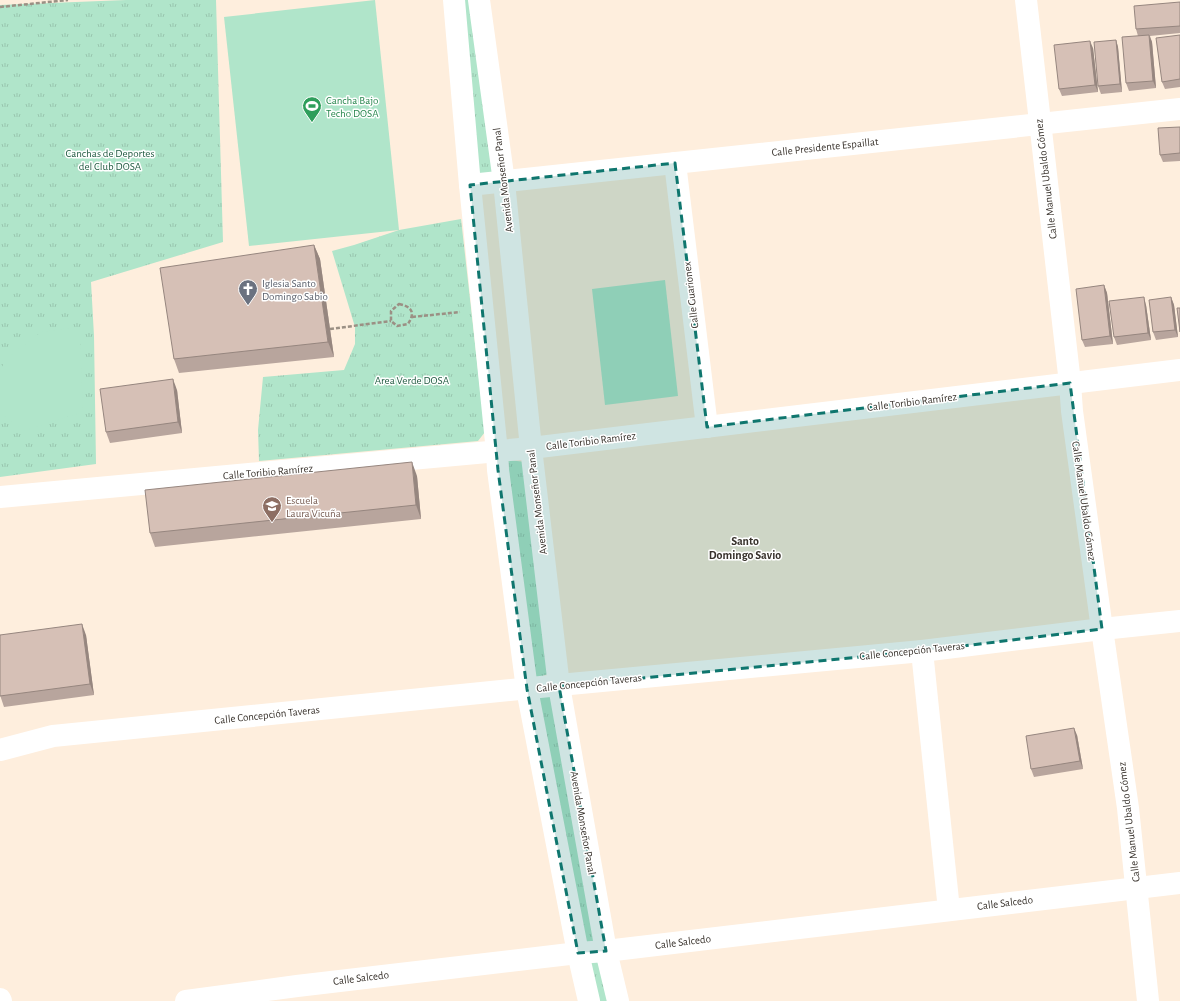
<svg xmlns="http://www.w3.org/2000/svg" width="1180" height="1001" viewBox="0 0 1180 1001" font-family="'Alegreya Sans',sans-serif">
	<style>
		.grass { fill: url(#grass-tufts) }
		.pitch { fill: #b0e5ca }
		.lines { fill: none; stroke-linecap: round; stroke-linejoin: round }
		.path { stroke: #9b9084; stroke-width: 2.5; stroke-dasharray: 4 2; stroke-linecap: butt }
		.minor { stroke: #fff; stroke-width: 22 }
		.tertiary { stroke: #fff; stroke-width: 22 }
		.wall { fill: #b8a59d }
		.shaded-wall { fill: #96867f }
		.building { fill: #d6c0b6; stroke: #96867f }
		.marked { fill: #0f766e; fill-opacity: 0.2; stroke: #0f766e; stroke-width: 3; stroke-dasharray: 8 5; stroke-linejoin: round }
		.labels { text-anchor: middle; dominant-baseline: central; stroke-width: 3; stroke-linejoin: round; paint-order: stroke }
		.leisure-label { font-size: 11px; fill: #27864d; stroke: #fff; text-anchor: start }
		.street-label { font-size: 11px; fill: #38322c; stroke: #fff }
		.park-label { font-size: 11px; fill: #235c43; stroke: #fff }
		.worship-label { font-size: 11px; fill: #5b616d; stroke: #fff; text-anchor: start }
		.education-label { font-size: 11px; fill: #785e54; stroke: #fff; text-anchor: start }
		.neighbourhood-label { font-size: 12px; font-weight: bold; fill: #38322c; stroke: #fff }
	</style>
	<defs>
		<pattern id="grass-tufts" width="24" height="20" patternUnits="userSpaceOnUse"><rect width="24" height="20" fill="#b0e5ca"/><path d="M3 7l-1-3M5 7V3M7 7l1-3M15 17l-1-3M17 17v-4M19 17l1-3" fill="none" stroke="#98c5ae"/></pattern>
	</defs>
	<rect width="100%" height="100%" fill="#feeedd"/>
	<g class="grass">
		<polygon points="126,0 216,0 223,242 91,282 94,336 96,464 0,477 0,5"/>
		<polygon points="460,0 471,0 496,175 479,177"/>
		<polygon points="461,219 485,432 478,441 259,461 258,430 263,377 344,370 355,344 355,327 332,251 354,245 399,230"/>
		<polygon points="508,460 526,462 548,674 534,679 513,516"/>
		<polygon points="554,692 600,946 581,947 534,695"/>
		<polygon points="602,956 612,1001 593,1001 584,958"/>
	</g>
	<g class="pitch">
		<polygon points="375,0 399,230 249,246 224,17"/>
		<polygon points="665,280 678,396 605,405 592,289"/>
		<polygon points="69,328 80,338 83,412 23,431 0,412 0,370 7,358 41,332"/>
	</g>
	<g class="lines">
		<g class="path">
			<polyline points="0,7 68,0"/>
			<path d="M399 304C413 307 415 313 408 324L397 326 391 321V311Z"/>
			<polyline points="412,317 460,312"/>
			<polyline points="330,329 391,321"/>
		</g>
		<g class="minor">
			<polyline points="1026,0 1070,383 1072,411 1102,629 1128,808 1148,1001"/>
			<polyline points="675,163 707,427"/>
			<polyline points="0,497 531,448 1180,370"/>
			<polyline points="922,651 949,910"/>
			<polyline points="0,750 53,736 570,684 922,651 1102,629 1180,621"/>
			<polyline points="0,999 1,1001"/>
			<polyline points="186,1001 297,986 578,953 606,951 1180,883"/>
		</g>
		<g class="tertiary">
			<polyline points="454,0 470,185 497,452 498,470 527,689 578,953 589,1001"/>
			<polyline points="479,0 504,182 531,448 559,686 606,951 618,1001"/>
			<polyline points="470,185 1180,109"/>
		</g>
	</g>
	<g class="wall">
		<polygon points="1180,2 1180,33 1150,36 1152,42 1156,88 1129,91 1126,83 1138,36 1136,29"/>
		<polygon points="1180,35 1180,87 1165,89 1162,82"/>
		<polygon points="1116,40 1118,47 1122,92 1101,94 1098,86"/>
		<polygon points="1093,48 1098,92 1062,96 1059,89"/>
		<polygon points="1180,127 1180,161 1163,162 1160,155"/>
		<polygon points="314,245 320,259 334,357 179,373 174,359"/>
		<polygon points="1104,285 1107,293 1113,344 1085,347 1082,340"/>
		<polygon points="1171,297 1174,305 1178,337 1156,340 1153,332"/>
		<polygon points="1146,305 1151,340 1117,345 1114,337"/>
		<polygon points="177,390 182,433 110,443 106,432"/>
		<polygon points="417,476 421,519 155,547 150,533"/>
		<polygon points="86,635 94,695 4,707 0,695"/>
		<polygon points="1077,735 1083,769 1034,777 1031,769"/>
	</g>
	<g class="shaded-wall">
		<polygon points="1149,35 1152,42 1156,88 1153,81"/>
		<polygon points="1116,40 1118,47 1122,92 1120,84"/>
		<polygon points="1090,41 1093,48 1098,92 1095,85"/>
		<polygon points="314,245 320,259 334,357 328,342"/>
		<polygon points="1104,285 1107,293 1113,344 1110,336"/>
		<polygon points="1144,297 1146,305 1151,340 1148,333"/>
		<polygon points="1171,297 1174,305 1178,337 1175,330"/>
		<polygon points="173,379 177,390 182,433 178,422"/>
		<polygon points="412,462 417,476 421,519 416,505"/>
		<polygon points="82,624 86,635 94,695 90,684"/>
		<polygon points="1074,728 1077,735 1083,769 1080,761"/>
	</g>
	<g class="building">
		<polygon points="1180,2 1180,26 1136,29 1134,6"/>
		<polygon points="1149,35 1153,81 1126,83 1122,37"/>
		<polygon points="1180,35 1180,79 1162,82 1156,38"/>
		<polygon points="1116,40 1120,84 1098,86 1094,42"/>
		<polygon points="1090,41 1095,85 1059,89 1054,45"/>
		<polygon points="1180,127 1180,153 1160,155 1158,128"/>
		<polygon points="314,245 328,342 174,359 160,268"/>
		<polygon points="1104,285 1110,336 1082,340 1076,289"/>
		<polygon points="1144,297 1148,333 1114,337 1109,301"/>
		<polygon points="1171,297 1175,330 1153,332 1149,300"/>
		<polygon points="1177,308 1180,308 1180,332"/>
		<polygon points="173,379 178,422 106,432 100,389"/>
		<polygon points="412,462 416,505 150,533 145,490"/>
		<polygon points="82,624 90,684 0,696 0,635"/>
		<polygon points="1074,728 1080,761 1031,769 1026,736"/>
	</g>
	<path class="marked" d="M675 163 707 427 1070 383 1102 629 922 651 559 686 606 951 578 953 527 689 498 470 470 185Z"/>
	<defs>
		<symbol id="stadium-pin" viewBox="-11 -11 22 30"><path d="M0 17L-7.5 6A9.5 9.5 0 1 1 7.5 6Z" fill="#2e9e5b" stroke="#fff"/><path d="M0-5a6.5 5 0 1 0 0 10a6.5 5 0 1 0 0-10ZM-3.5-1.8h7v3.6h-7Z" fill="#fff"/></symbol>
		<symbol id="church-pin" viewBox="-11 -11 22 30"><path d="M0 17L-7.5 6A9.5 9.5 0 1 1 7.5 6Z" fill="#6b7280" stroke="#fff"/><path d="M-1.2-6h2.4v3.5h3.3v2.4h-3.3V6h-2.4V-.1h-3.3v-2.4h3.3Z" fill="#fff"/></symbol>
		<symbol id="school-pin" viewBox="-11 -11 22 30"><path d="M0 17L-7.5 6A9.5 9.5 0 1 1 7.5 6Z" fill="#8d6e63" stroke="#fff"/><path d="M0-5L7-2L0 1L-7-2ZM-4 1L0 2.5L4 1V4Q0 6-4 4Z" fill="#fff"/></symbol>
	</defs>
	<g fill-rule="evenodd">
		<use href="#stadium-pin" x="301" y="95" width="22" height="30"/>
		<use href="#church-pin" x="237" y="278" width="22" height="30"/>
		<use href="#school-pin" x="261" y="495" width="22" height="30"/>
	</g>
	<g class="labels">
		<g class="leisure-label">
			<text x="326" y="100">Cancha Bajo<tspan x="326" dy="13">Techo DOSA</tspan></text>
		</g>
		<g class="street-label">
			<text transform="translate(825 147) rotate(-6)">Calle Presidente Espaillat</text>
			<text transform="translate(1046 179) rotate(-97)">Calle Manuel Ubaldo Gómez</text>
			<text transform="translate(503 180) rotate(-97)">Avenida Monseñor Panal</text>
			<text transform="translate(691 295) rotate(-97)">Calle Guarionex</text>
			<text transform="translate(912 402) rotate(-7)">Calle Toribio Ramírez</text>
			<text transform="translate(591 441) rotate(-7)">Calle Toribio Ramírez</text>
			<text transform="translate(268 472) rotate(-5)">Calle Toribio Ramírez</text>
			<text transform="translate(1084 501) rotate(82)">Calle Manuel Ubaldo Gómez</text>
			<text transform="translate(537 502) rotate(-97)">Avenida Monseñor Panal</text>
			<text transform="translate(912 651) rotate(-6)">Calle Concepción Taveras</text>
			<text transform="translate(589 683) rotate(-6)">Calle Concepción Taveras</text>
			<text transform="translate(267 715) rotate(-6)">Calle Concepción Taveras</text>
			<text transform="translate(1129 822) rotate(-97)">Calle Manuel Ubaldo Gómez</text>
			<text transform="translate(583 823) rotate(80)">Avenida Monseñor Panal</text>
			<text transform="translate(1005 903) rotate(-7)">Calle Salcedo</text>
			<text transform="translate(683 942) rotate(-7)">Calle Salcedo</text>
			<text transform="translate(361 978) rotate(-7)">Calle Salcedo</text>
		</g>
		<g class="park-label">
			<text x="110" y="153">Canchas de Deportes<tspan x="110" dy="13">del Club DOSA</tspan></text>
			<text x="412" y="380">Area Verde DOSA</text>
		</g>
		<g class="worship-label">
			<text x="262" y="283">Iglesia Santo<tspan x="262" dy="13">Domingo Sabio</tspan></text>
		</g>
		<g class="education-label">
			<text x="286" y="500">Escuela<tspan x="286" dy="13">Laura Vicuña</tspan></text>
		</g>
		<g class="neighbourhood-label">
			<text x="745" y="541">Santo<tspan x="745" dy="14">Domingo Savio</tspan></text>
		</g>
	</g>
</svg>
